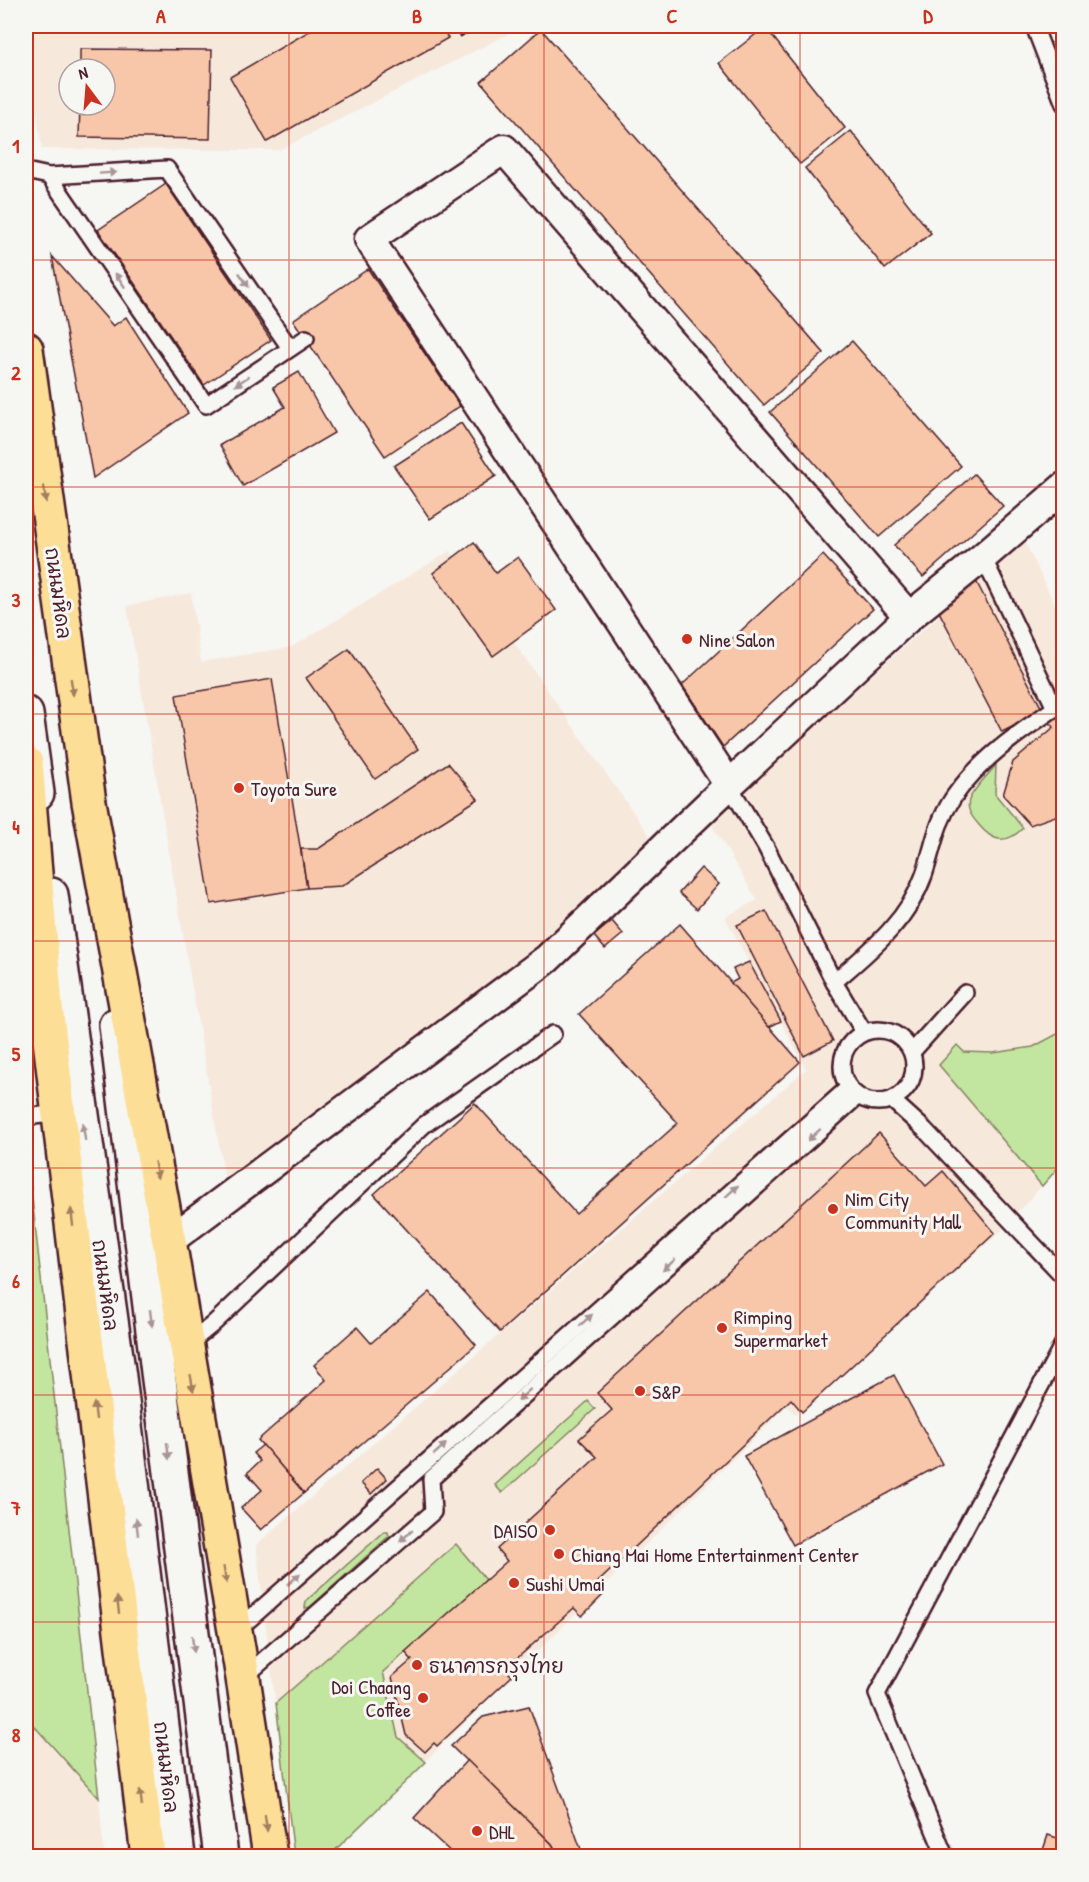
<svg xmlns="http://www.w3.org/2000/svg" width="1089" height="1882" viewBox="0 0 1089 1882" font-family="'Patrick Hand','Playpen Sans Thai',sans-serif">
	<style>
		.built { fill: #f7e8dc; fill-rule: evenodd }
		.green { fill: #c2e69f; stroke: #868265; stroke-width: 1.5 }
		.building { fill: #f8c6a8; stroke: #4a1f2b; stroke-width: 1.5 }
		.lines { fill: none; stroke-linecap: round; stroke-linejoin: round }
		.service-casing { stroke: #4a1f2b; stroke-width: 20 }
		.minor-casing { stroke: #4a1f2b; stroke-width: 33 }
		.secondary-casing { stroke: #4a1f2b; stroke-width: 38 }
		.primary-casing { stroke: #4a1f2b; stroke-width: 38 }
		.service { stroke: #f6f6f2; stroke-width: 15 }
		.minor { stroke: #f6f6f2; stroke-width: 28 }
		.secondary { stroke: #f6f6f2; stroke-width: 33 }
		.primary { stroke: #fcde96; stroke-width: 33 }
		.oneway { fill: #a99598 }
		.oneway2 { fill: #a37e60 }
		.grid { fill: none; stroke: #c8321e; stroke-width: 1.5; stroke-opacity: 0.55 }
		.poi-dot { fill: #c8321e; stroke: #f6f6f2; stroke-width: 2 }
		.labels { text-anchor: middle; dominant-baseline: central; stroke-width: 6; stroke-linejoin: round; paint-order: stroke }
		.street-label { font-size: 20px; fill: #4a1f2b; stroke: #f6f6f2 }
		.poi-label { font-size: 20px; fill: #4a1f2b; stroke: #f6f6f2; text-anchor: start }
		.neatline { fill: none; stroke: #c8321e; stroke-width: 2 }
		.grid-label { font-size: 20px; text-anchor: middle; font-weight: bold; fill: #c8321e }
	</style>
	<rect width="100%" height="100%" fill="#f6f6f2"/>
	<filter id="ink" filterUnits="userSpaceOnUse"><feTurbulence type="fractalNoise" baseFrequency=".0167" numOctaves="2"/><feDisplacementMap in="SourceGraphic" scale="12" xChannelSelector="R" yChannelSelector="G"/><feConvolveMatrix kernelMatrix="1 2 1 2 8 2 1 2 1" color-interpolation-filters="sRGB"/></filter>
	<g filter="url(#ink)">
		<g class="built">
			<path d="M26 26H524L279 150 42 149 26 45ZM69 69H105V105H69Z"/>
			<polygon points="1024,540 1063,622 1063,1162 1001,1231 795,1414 787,1406 329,1856 294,1856 256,1545 806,1069 725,917 757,900 709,820"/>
			<polygon points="450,551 656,845 553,940 227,1192 127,606 191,593 201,662 292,647"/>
			<polygon points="26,1143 99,1798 104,1856 26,1856"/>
		</g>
		<g class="green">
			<path d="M996 765 995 794 1023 828C1006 845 993 842 979 825 973 818 966 810 969 800 973 789 989 774 996 765Z"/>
			<polygon points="1063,1031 1063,1162 1042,1186 939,1065 957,1045 964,1052 993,1053 1033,1047"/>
			<polygon points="26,1144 99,1798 26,1717"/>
			<polygon points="588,1401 595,1409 502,1493 495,1485"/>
			<polygon points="384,1532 388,1532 389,1536 310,1607 305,1608 306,1601"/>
			<polygon points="456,1544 486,1580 383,1672 398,1737 426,1762 329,1856 294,1856 276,1703"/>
		</g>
		<g class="building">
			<polygon points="318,26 441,26 448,38 267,142 230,77"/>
			<polygon points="453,26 481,26 460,37"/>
			<polygon points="765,27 845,128 800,164 719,63"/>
			<polygon points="541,29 824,353 764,405 481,82"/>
			<polygon points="80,49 212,50 210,139 79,137 80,105 105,105 105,69 80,69"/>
			<polygon points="851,131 931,233 885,269 805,168"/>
			<polygon points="166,184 271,340 204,385 98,230"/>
			<polygon points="52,256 113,326 126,317 188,413 93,478"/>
			<polygon points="368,269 460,406 385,456 293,320"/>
			<polygon points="852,341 961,466 879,537 770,412"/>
			<polygon points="299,372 334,433 243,486 220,445 285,407 273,387"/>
			<polygon points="461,423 496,476 430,519 394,466"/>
			<polygon points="974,474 1003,506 923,577 894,545"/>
			<polygon points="474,542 496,573 518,557 556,610 493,656 433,573"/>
			<polygon points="823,555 873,609 723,747 682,685"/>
			<polygon points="976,581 1043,711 1002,732 934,602"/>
			<polygon points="349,649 418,749 375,779 306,678"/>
			<polygon points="272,679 307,888 211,904 176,695"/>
			<polygon points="1059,712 1064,718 1064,813 1030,825 1003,795 1013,762 1054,727 1048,721"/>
			<polygon points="448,763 478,799 342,886 307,888 301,849 318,849"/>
			<polygon points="701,868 719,884 697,909 679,893"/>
			<polygon points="766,911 833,1041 804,1056 737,925"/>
			<polygon points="612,921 623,934 605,949 594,936"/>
			<polygon points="680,924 800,1062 500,1332 374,1194 475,1103 576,1214 678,1123 579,1014"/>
			<polygon points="749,962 781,1021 769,1027 731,983 738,979 733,969"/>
			<polygon points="879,1133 926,1186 943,1171 995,1233 802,1412 791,1399 594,1586 603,1595 582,1616 574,1608 505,1669 512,1676 437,1746 434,1743 425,1752 406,1735 392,1677 412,1660 405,1652 507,1561 497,1549 597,1457 579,1439 612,1410 597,1393"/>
			<polygon points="430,1292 476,1345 304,1493 258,1440 326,1380 314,1365 357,1327 371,1343"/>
			<polygon points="894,1375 942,1464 793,1545 744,1456"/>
			<polygon points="263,1445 304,1493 261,1530 241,1508 262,1490 247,1473 260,1461 253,1453"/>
			<polygon points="377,1468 387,1479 371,1494 361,1483"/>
			<polygon points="529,1706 582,1852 571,1856 559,1856 552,1844 451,1746 483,1717"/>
			<polygon points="467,1760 552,1844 559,1856 455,1856 414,1818"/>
			<polygon points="1048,1835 1064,1840 1064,1856 1041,1856"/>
		</g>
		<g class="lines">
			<defs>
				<g id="service">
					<polyline points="1034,26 1064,104"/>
					<polyline points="26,171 49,176 167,169 290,348"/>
					<polyline points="49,176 206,405 306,338"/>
					<polyline points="729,785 766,847 834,982 864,1032"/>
					<path d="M834 982C870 951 908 921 924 875 934 846 935 825 953 798 979 760 1017 734 1055 708L983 557"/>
					<circle cx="878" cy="1066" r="36"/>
					<polyline points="912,1052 965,993"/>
					<polyline points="892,1100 924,1129 1064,1277"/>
					<polyline points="26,1117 59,1113"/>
					<polyline points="186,1346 213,1324 424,1125 553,1034"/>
					<polyline points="235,1632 849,1087"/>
					<polyline points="243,1678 433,1512 431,1479 858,1096"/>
					<polyline points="945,1856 877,1694 1064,1342"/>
				</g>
				<g id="minor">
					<polyline points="729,785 369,239 504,149 909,617"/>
					<polyline points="169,1241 547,959 729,785 909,617 983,557 1064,487"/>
				</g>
				<g id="secondary">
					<polyline points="26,714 37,793"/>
					<polyline points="51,895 119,1377 178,1856"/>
					<polyline points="116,1025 158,1372 221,1856"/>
				</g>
				<g id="primary">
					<polyline points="26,349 89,802 169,1241 243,1678 270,1856"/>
					<polyline points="26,763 46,1007 148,1856"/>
				</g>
			</defs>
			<use href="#service" class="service-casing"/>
			<use href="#minor" class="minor-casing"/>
			<use href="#secondary" class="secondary-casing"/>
			<use href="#primary" class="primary-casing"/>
			<use href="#service" class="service"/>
			<use href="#minor" class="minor"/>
			<use href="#secondary" class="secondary"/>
			<use href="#primary" class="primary"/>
		</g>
		<defs><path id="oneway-solid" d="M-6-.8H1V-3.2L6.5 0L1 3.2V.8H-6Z" transform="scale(1.5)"/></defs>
		<g class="oneway">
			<use href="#oneway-solid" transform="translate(108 173) rotate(-4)"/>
			<use href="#oneway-solid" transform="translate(120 280) rotate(-124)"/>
			<use href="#oneway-solid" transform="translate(244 280) rotate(56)"/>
			<use href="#oneway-solid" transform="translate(242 381) rotate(146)"/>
			<use href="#oneway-solid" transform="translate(84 1132) rotate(-98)"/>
			<use href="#oneway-solid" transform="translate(814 1135) rotate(138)"/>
			<use href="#oneway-solid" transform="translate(732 1191) rotate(-42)"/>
			<use href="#oneway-solid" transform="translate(669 1265) rotate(138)"/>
			<use href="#oneway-solid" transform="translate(151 1318) rotate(83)"/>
			<use href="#oneway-solid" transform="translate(586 1320) rotate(-42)"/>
			<use href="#oneway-solid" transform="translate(524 1395) rotate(138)"/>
			<use href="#oneway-solid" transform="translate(440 1449) rotate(-42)"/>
			<use href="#oneway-solid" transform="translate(168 1451) rotate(83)"/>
			<use href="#oneway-solid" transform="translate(137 1527) rotate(-97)"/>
			<use href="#oneway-solid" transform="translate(406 1536) rotate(139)"/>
			<use href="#oneway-solid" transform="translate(294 1579) rotate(-42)"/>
			<use href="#oneway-solid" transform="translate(193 1644) rotate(83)"/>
		</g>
		<g class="oneway2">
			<use href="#oneway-solid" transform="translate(45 494) rotate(82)"/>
			<use href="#oneway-solid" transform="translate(72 687) rotate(82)"/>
			<use href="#oneway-solid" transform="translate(156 1170) rotate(80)"/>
			<use href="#oneway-solid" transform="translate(72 1217) rotate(-97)"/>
			<use href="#oneway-solid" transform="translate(192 1383) rotate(80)"/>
			<use href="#oneway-solid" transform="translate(95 1411) rotate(-97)"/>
			<use href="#oneway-solid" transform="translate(225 1575) rotate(80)"/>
			<use href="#oneway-solid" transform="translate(118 1605) rotate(-97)"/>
			<use href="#oneway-solid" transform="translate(141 1798) rotate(-97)"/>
			<use href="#oneway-solid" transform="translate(266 1823) rotate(82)"/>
		</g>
	</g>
	<path class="grid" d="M289 26V1856M544 26V1856M800 26V1856M26 260H1064M26 487H1064M26 714H1064M26 941H1064M26 1168H1064M26 1395H1064M26 1622H1064"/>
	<g class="poi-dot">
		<circle cx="687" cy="639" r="6"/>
		<circle cx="239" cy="788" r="6"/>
		<circle cx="833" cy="1209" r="6"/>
		<circle cx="722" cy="1328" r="6"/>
		<circle cx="640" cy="1391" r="6"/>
		<circle cx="550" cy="1530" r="6"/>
		<circle cx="559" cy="1554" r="6"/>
		<circle cx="514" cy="1583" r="6"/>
		<circle cx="417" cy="1665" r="6"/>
		<circle cx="423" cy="1698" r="6"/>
		<circle cx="477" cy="1831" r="6"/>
	</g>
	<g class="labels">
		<g class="street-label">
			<text transform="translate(59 593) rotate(82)">ถนนมหิดล</text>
			<text transform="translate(106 1285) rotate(82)">ถนนมหิดล</text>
			<text transform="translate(167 1767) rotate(83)">ถนนมหิดล</text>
		</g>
		<g class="poi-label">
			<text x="699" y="639">Nine Salon</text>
			<text x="251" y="788">Toyota Sure</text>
			<text x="845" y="1198">Nim City<tspan x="845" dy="23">Community Mall</tspan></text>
			<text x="734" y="1316">Rimping<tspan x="734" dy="23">Supermarket</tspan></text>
			<text x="652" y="1391">S&amp;P</text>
			<text x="538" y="1530" text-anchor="end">DAISO</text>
			<text x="571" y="1554">Chiang Mai Home Entertainment Center</text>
			<text x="526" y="1583">Sushi Umai</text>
			<text x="429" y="1665">ธนาคารกรุงไทย</text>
			<text x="411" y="1686" text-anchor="end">Doi Chaang<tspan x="411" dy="23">Coffee</tspan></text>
			<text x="489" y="1831">DHL</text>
		</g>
	</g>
	<rect width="1089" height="1882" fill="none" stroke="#f6f6f2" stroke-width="66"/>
	<g transform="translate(87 87) rotate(344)"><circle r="28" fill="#f6f6f2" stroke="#b1a0a2" stroke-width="1.5"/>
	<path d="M0-4.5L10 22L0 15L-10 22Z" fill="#c8321e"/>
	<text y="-9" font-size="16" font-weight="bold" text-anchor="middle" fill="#4a1f2b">N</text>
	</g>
	<rect x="33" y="33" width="1023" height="1816" class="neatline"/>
	<g class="grid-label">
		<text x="161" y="23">A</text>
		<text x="417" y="23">B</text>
		<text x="672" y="23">C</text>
		<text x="928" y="23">D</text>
		<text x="16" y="153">1</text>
		<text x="16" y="380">2</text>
		<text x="16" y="607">3</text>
		<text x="16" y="834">4</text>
		<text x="16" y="1061">5</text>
		<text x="16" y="1288">6</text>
		<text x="16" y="1515">7</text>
		<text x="16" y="1742">8</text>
	</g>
</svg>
